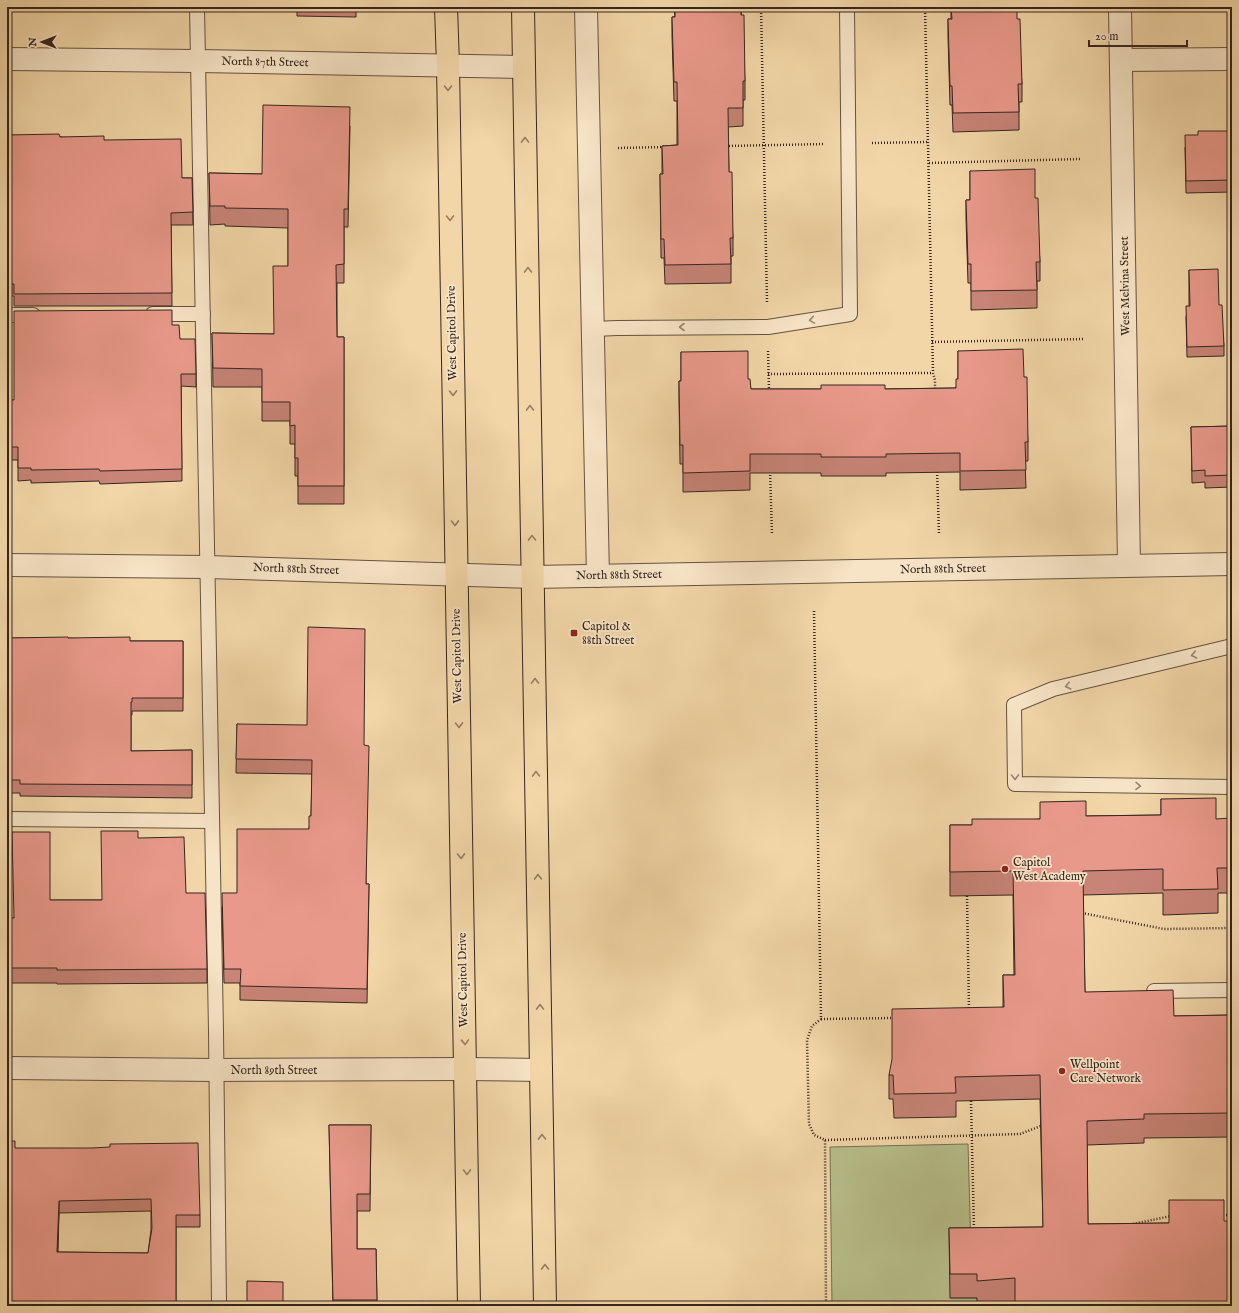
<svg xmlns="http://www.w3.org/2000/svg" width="1239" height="1313" viewBox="0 0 1239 1313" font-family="'IM FELL English',serif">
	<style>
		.grass { fill: #b7be8a; stroke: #767256 }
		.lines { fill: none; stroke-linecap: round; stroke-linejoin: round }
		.service-casing { stroke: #645242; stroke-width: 16 }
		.minor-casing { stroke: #645242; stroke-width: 24 }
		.primary-casing { stroke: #352621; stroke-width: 24 }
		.path { stroke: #352621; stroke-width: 2.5; stroke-dasharray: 1 2; stroke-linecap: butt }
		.service { stroke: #f7e4c6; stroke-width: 14 }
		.minor { stroke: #f7e4c6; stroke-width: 22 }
		.primary { stroke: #f2d6a7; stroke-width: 22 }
		.wall { fill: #c88477; stroke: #352621; fill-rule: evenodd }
		.shaded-wall { fill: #a36b61; stroke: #352621 }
		.building { fill: #e9998a; stroke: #352621; fill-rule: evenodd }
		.oneway { stroke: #947e64 }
		.oneway2 { stroke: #968574 }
		.poi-dot { fill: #8f2418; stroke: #f7e4c6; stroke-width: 1.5 }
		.labels { text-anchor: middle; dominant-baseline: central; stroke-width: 3.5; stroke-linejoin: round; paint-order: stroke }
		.street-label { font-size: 12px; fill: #352621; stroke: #f7e4c6 }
		.poi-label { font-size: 12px; fill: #352621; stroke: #f7e4c6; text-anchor: start }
	</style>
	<rect width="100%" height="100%" fill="#f2d6a7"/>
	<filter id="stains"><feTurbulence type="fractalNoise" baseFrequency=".005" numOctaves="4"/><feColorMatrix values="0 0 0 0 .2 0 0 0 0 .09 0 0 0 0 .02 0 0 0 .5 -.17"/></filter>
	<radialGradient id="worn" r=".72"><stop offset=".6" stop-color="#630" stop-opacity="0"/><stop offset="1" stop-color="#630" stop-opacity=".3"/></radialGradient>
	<polygon class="grass" points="968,1144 971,1252 950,1298 977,1298 978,1305 1015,1302 1015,1306 832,1306 830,1147"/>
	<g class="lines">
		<defs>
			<g id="service">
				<polyline points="197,7 216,1031 219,1306"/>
				<polyline points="153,314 203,314"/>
				<polyline points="7,315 33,315"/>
				<polyline points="593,329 617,328 768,327 850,314 847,7"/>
				<polyline points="1232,646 1053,689 1014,705 1015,784 1232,787"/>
				<polyline points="7,819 212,821"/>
				<polyline points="1154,991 1232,990"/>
			</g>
			<g id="minor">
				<polyline points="586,7 598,576"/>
				<polyline points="1120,7 1129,565"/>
				<polyline points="7,59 198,61 523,67"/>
				<polyline points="1121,60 1232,59"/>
				<polyline points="7,565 207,567 533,577 1232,564"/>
				<polyline points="7,1068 216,1070 465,1069 541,1070"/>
			</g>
			<g id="primary">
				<polyline points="446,7 448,65 469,1306"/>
				<polyline points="523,7 545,1306"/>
			</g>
		</defs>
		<use href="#service" class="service-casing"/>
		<use href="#minor" class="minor-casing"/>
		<use href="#primary" class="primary-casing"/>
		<g class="path">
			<polyline points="761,7 767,302"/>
			<polyline points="925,7 933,373 935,380 935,390"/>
			<polyline points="872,143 928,142"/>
			<polyline points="726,146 825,144"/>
			<polyline points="618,148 665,147"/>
			<polyline points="929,163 1080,159"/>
			<polyline points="932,342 1084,339"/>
			<polyline points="768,351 769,390"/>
			<polyline points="768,374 933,373"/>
			<polyline points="770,469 772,535"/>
			<polyline points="937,469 939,535"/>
			<polyline points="814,611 821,1019 812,1026 807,1040 809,1124 814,1135 825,1140 826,1306"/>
			<polyline points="967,896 969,1010"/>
			<polyline points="1082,913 1164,929 1232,928"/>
			<polyline points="821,1019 894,1018"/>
			<polyline points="971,1101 974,1231"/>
			<polyline points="825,1140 1020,1134 1041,1126"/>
			<polyline points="1220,1215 1232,1215"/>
			<polyline points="1133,1224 1171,1216"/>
		</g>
		<use href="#service" class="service"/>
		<use href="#minor" class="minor"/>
		<use href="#primary" class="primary"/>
	</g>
	<g class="wall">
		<polygon points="297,7 356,7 356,17 297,16"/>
		<polygon points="674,7 741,7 745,81 745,100 743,100 743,126 728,127 729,172 733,238 733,256 731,256 731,283 665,284 664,258 661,258 660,174 662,174 662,146 677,145 677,101 674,101 672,36 672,17 675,17"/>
		<polygon points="951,7 1017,19 1022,84 1022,102 1019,102 1019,130 953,132 952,105 950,105 948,37 948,19 951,19"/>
		<polygon points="350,126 348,227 344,227 344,283 337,283 337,337 344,337 344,504 298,504 298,476 295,476 295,444 290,444 290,421 262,421 262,387 213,387 212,333 274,334 288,266 288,228 225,226 225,224 210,225 209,173 262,174"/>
		<polygon points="1232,131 1232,192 1186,193 1185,147 1198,135"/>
		<polygon points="7,135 60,137 104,140 182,178 192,178 193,225 171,225 172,306 14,306 14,296 11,296 11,293 7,293"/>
		<polygon points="970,171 1035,198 1040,262 1040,281 1037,281 1037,308 971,310 971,283 968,283 966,219 966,200 970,200"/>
		<polygon points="1189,270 1219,305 1224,346 1224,356 1187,357 1186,317 1189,306"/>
		<polygon points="172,325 180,339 196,374 196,387 181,386 182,481 100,484 99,481 31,483 31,480 18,481 18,460 7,460 7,400 14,400"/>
		<polygon points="958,351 1024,377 1028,442 1028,461 1025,461 1026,488 960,490 960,472 886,473 886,476 821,476 821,473 750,473 750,490 683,492 683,464 680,464 679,400 679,381 681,381 681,352 748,379 751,389 885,389 956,388 958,379"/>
		<polygon points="1232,426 1232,487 1205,488 1205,482 1192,483 1191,427"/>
		<polygon points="7,638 68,638 130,641 183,641 183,711 132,711 132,715 131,715 131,751 192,750 192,798 20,796 20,793 7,793"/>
		<polygon points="237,724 364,745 366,884 369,884 367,1003 240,1000 240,983 224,983 222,907 237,893 309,829 311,816 312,774 236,773"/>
		<polygon points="1161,799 1216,819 1232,854 1232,893 1218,893 1218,913 1163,915 1163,893 1083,895 1085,992 1174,1016 1232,1015 1232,1137 1144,1138 1144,1143 1087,1145 1088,1224 1169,1223 1224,1200 1015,1302 977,1305 977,1298 950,1298 949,1228 1043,1227 1040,1099 956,1101 956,1117 894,1118 893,1099 889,1099 889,1075 1003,1007 1003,975 1014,975 1013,895 950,896 950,825 972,825 1040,819 1086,816 1161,815"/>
		<polygon points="138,838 186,893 207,969 207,983 57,984 57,983 7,983 7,918 13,918 50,900 102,900"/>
		<polygon points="329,1125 371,1125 370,1211 357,1211 357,1249 376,1249 377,1306 333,1306"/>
		<path d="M15 1148 200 1215V1227H176V1306H7ZM151 1211V1230L148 1253 58 1252 59 1213Z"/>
	</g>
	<polygon class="shaded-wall" points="59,1201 59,1213 57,1264 57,1252"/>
	<g class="building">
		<polygon points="675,7 741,7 741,15 744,15 745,81 743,81 743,108 728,108 729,172 732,172 733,238 730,238 731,264 665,265 664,239 661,239 660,174 663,174 662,146 678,145 677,82 674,82 672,17 675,17"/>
		<polygon points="951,7 1017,7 1017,19 1020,19 1022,84 1018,84 1019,112 953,113 952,86 950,86 948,19 952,19"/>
		<polygon points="263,105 350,107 348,209 344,209 344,264 336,265 337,337 344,337 344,486 298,486 298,458 295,458 295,425 290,426 290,402 262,402 262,369 213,368 212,333 274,334 273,266 288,266 288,209 225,208 225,206 210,206 209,173 262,174"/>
		<polygon points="1198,131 1232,131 1232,180 1186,181 1185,135 1198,135"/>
		<polygon points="59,134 60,137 104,136 104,140 181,139 182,178 192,178 193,212 171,213 172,293 14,294 14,284 11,284 11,281 7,281 7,135"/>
		<polygon points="1035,169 1035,198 1038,198 1040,262 1036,262 1037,290 971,291 971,264 968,264 966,200 970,200 970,171"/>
		<polygon points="1218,269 1219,305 1222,305 1224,346 1187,347 1186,306 1190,306 1189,270"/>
		<polygon points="172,310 172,325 179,325 180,339 195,339 196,374 181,374 182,469 100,471 99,469 31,470 31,468 18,468 18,447 7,447 7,400 14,400 14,311"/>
		<polygon points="1023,349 1024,377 1027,377 1028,442 1025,442 1026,470 960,471 960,453 886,454 886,457 821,457 821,454 750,454 750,471 683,473 683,445 680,445 679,381 681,381 681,352 748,351 748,379 750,379 751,389 821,389 821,385 885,385 885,389 956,388 956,379 958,379 958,351"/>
		<polygon points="1232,426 1232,475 1205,476 1205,470 1192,471 1191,427"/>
		<polygon points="308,627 365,629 364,745 369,746 366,884 369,884 367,989 240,986 241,969 224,969 222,893 237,893 237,829 309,829 309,816 311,816 312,760 236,759 237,724 307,725"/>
		<polygon points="68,637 68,638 130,637 130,641 183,641 183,698 132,698 132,702 131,702 131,751 192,750 192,785 20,784 20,780 7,780 7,638"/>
		<polygon points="1216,798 1216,819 1231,818 1232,854 1232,868 1217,868 1218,889 1163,890 1163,869 1083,871 1085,992 1173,990 1174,1016 1232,1015 1232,1113 1144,1114 1144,1119 1087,1121 1088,1224 1169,1223 1169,1200 1224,1200 1224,1221 1232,1221 1232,1306 1015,1306 1015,1278 977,1281 977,1274 950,1274 949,1228 1043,1227 1040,1075 955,1077 956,1093 894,1094 893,1075 889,1075 892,1059 892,1009 1004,1007 1003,975 1015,975 1013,871 950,872 950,825 972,825 972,819 1040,819 1040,802 1086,801 1086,816 1161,815 1161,799"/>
		<polygon points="101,831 138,831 138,838 184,837 186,893 205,893 207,969 57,970 57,968 7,968 7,918 14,918 12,832 50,832 50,900 102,900"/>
		<polygon points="329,1125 371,1125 370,1194 357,1194 357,1249 376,1249 377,1300 333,1300"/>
		<path d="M7 1141H15V1148H92L110 1147V1144L198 1143 200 1215H176V1306H7ZM151 1199 152 1228 148 1253 57 1252 59 1201Z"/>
		<polygon points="247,1281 283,1282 283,1306 247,1306"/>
	</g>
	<defs><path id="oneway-chevron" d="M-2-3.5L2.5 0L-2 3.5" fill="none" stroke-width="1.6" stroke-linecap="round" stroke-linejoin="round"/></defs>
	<g class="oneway">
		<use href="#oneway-chevron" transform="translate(448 88) rotate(90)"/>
		<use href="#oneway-chevron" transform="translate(525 140) rotate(-91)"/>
		<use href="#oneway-chevron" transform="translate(450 218) rotate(89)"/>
		<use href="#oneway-chevron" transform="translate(528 270) rotate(-91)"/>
		<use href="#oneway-chevron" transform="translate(453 393) rotate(89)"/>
		<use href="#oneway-chevron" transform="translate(530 408) rotate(-91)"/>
		<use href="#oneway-chevron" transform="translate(455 523) rotate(89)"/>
		<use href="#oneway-chevron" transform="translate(532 538) rotate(-91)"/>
		<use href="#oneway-chevron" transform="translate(535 681) rotate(-91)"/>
		<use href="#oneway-chevron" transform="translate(459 725) rotate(89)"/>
		<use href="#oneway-chevron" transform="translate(536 774) rotate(-91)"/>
		<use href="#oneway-chevron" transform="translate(461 856) rotate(89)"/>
		<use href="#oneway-chevron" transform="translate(538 877) rotate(-91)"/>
		<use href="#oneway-chevron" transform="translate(540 1007) rotate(-91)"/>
		<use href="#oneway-chevron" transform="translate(465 1042) rotate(88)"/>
		<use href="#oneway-chevron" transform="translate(542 1137) rotate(-91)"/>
		<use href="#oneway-chevron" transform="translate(467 1172) rotate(89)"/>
		<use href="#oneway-chevron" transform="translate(545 1267) rotate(-91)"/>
	</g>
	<g class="oneway2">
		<use href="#oneway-chevron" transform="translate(812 320) rotate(171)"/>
		<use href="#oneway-chevron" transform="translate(682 327) rotate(180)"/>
		<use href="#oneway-chevron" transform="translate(1194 655) rotate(167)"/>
		<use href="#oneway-chevron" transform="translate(1068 686) rotate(167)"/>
		<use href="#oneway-chevron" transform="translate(1015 777) rotate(89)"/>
		<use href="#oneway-chevron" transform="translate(1138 786) rotate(1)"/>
	</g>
	<g class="poi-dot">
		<rect x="570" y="629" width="8" height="8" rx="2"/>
		<circle cx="1005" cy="869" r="4"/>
		<circle cx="1062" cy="1071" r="4"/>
	</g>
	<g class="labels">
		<g class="street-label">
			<text transform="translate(265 62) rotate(1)">North 87th Street</text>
			<text transform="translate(1125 286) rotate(-91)">West Melvina Street</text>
			<text transform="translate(452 333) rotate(-91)">West Capitol Drive</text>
			<text transform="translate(296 569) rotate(2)">North 88th Street</text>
			<text transform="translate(943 569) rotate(-1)">North 88th Street</text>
			<text transform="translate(619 575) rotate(-1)">North 88th Street</text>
			<text transform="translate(457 656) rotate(-91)">West Capitol Drive</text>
			<text transform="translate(463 980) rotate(-91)">West Capitol Drive</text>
			<text x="274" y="1070">North 89th Street</text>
		</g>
		<g class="poi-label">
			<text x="582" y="626">Capitol &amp;<tspan x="582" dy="14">88th Street</tspan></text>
			<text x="1013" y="862">Capitol<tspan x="1013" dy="14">West Academy</tspan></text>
			<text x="1070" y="1064">Wellpoint<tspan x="1070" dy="14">Care Network</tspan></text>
		</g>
	</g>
	<rect width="1239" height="1313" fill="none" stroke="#f2d6a7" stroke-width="24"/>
	<rect x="8" y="8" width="1223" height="1297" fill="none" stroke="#352621" stroke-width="2"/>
	<rect x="12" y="12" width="1215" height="1289" fill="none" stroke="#352621"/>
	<g transform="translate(42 42) rotate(270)" stroke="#f7e4c6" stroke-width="3" paint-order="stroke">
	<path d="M0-3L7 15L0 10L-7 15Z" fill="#352621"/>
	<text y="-6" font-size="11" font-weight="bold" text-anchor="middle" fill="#352621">N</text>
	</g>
	<path d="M1089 40v6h98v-6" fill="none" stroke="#352621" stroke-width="2"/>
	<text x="1095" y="40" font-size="12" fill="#352621" stroke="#f7e4c6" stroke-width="3" paint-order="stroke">20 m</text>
	<rect width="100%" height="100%" filter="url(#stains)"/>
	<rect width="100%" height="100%" fill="url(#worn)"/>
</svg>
